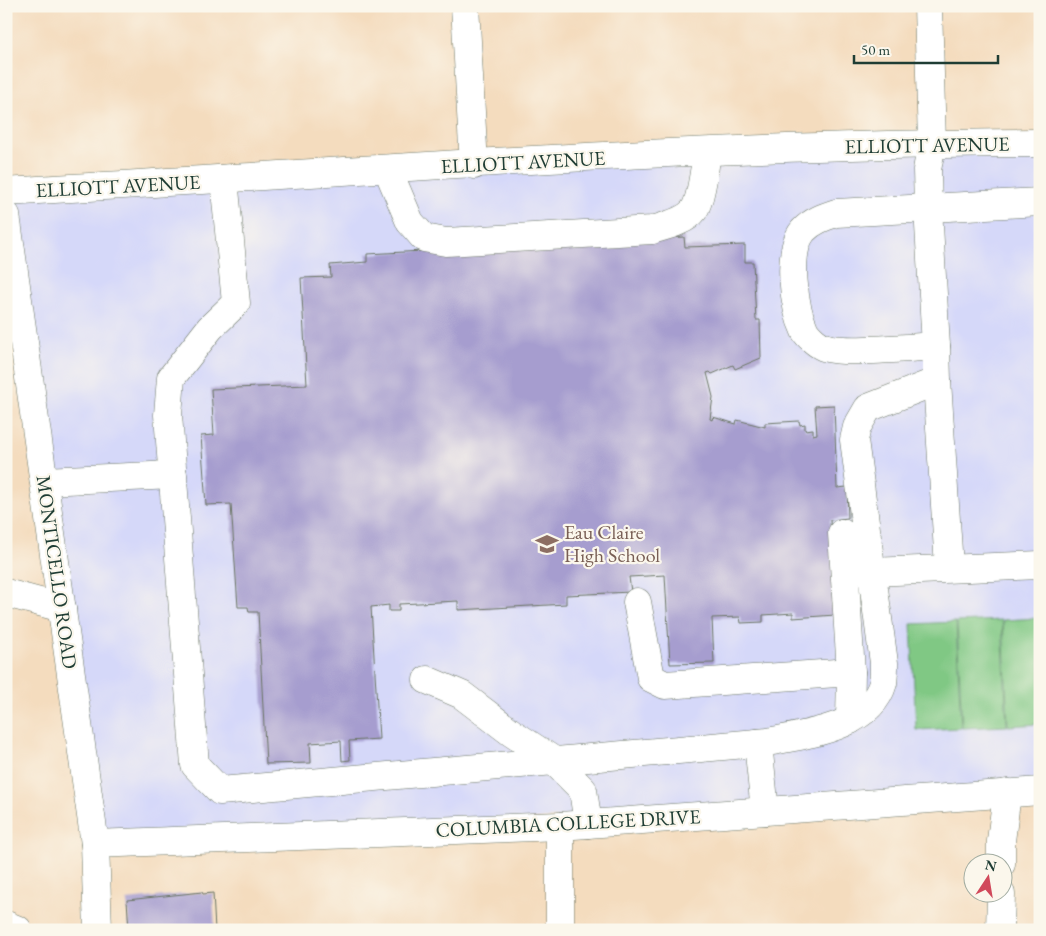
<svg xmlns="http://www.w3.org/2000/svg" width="1046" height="936" viewBox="0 0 1046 936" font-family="'EB Garamond',serif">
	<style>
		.built { fill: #d5d8f9 }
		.green { fill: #80c884; stroke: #50825c }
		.building { fill: #a69dcf }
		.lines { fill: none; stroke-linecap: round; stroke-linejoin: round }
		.minor-casing { stroke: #6a7564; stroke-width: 29 }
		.major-casing { stroke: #6a7564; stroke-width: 29 }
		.minor { stroke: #fff; stroke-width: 28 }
		.major { stroke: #fff; stroke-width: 28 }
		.labels { text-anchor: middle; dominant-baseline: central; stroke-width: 4.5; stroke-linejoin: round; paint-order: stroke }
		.street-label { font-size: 20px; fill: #1f3d34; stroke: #fbf7ec }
		.education-label { font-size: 20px; fill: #785e54; stroke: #fbf7ec; text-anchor: start }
	</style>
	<rect width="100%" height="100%" fill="#fbf7ec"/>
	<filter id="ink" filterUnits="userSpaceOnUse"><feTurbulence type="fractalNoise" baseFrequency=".02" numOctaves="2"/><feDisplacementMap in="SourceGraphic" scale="10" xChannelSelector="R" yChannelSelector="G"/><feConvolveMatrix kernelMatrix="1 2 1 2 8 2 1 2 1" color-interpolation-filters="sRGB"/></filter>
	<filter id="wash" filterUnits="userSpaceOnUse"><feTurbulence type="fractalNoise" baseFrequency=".0096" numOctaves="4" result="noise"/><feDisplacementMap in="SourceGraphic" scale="20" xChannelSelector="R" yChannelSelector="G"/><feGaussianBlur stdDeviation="1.12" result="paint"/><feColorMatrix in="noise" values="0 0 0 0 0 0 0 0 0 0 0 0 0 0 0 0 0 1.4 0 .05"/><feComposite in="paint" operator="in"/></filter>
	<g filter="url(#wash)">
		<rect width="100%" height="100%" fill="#f4dcbe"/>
		<polygon class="built" points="1040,143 1040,791 95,844 6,192"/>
		<g class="green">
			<polygon points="1040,618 1040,724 1008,726 1003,620"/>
			<polygon points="1002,620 1007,726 962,728 957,622"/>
			<polygon points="956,622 961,728 916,730 911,624"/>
		</g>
		<g id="blocks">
			<g class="building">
				<polygon points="684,237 685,247 745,245 745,262 753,262 756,320 760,320 761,358 735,369 733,365 712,374 710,372 707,373 713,397 710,419 712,420 713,417 736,424 737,420 765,427 765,423 799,421 800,425 805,424 805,430 813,429 813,435 817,434 815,406 834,405 837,488 847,487 848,518 830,520 835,615 793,618 793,613 763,615 763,622 741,623 740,617 712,618 714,663 670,664 665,575 629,577 631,592 566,595 566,604 458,610 458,601 399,604 399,611 389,611 389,605 371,607 379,739 349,741 350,760 342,761 341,741 310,743 311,763 266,764 258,612 249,612 248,607 238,607 231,504 206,505 201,436 214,435 211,389 307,385 301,278 331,277 330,265 367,262 367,254"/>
				<polygon points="202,892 203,894 213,893 215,930 129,930 127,900"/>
			</g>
		</g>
	</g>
	<g filter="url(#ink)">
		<use href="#blocks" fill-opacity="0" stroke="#6a7564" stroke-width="1"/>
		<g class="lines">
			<defs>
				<g id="minor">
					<polyline points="465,6 474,165"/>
					<polyline points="928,6 932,143 927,170 928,208 936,346"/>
					<path d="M388 170 410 222 424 238 446 242 652 230C665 226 685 222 694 210 701 200 705 165 707 152"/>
					<path d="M224 179 236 303 210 328 171 378 168 415 195 765 220 791 768 742C806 734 870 728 883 683 884 677 884 669 884 663L854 440 857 427 868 408 937 381 936 346C914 347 838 355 822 346 817 344 808 336 805 331 794 308 786 252 803 231 812 221 824 217 836 213L1040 202"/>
					<path d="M6 192C350 172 695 144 1040 143"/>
					<polyline points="937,381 949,567"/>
					<polyline points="44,481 173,475"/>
					<polyline points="842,533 851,672 850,720"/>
					<polyline points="871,572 1040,565"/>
					<polyline points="6,593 62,608"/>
					<polyline points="637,602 651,678 665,685 851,672"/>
					<polyline points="427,680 462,695 512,733 553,760 583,790 588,824"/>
					<polyline points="758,743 765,811"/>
					<polyline points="95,844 560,826 1040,791"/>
					<polyline points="1001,864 1001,841 1007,793"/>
					<polyline points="6,925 18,930"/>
					<polyline points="560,930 560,826"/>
					<polyline points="1000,930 1001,894"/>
				</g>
				<polyline id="major" points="6,215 95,844 98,930"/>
			</defs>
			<use href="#minor" class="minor-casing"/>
			<use href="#major" class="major-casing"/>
			<use href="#minor" class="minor"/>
			<use href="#major" class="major"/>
		</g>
	</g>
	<defs>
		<symbol id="school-bare" viewBox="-9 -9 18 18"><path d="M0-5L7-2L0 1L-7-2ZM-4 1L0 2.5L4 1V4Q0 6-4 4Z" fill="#8d6e63" stroke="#fbf7ec" stroke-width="2.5" paint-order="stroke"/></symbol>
	</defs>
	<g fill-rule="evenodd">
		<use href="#school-bare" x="531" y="528" width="32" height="32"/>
	</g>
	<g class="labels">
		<g class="street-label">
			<text transform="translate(927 145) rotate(-1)">ELLIOTT AVENUE</text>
			<text transform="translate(523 162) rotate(-3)">ELLIOTT AVENUE</text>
			<text transform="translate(118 186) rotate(-3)">ELLIOTT AVENUE</text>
			<text transform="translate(57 572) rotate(82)">MONTICELLO ROAD</text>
			<text transform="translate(568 823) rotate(-3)">COLUMBIA COLLEGE DRIVE</text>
		</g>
		<g class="education-label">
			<text x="564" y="532">Eau Claire<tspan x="564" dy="23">High School</tspan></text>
		</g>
	</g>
	<rect width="1046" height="936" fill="none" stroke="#fbf7ec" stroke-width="25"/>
	<g transform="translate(988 878) rotate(12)"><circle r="24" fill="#fbf7ec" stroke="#a3ada2"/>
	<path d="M0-4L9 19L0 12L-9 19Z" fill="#d1495b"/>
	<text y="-8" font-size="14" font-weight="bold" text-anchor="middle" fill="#1f3d34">N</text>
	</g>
	<path d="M854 55v8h144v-8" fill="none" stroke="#1f3d34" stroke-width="2.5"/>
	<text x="861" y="55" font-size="15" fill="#1f3d34" stroke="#fbf7ec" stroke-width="4" paint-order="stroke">50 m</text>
</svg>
